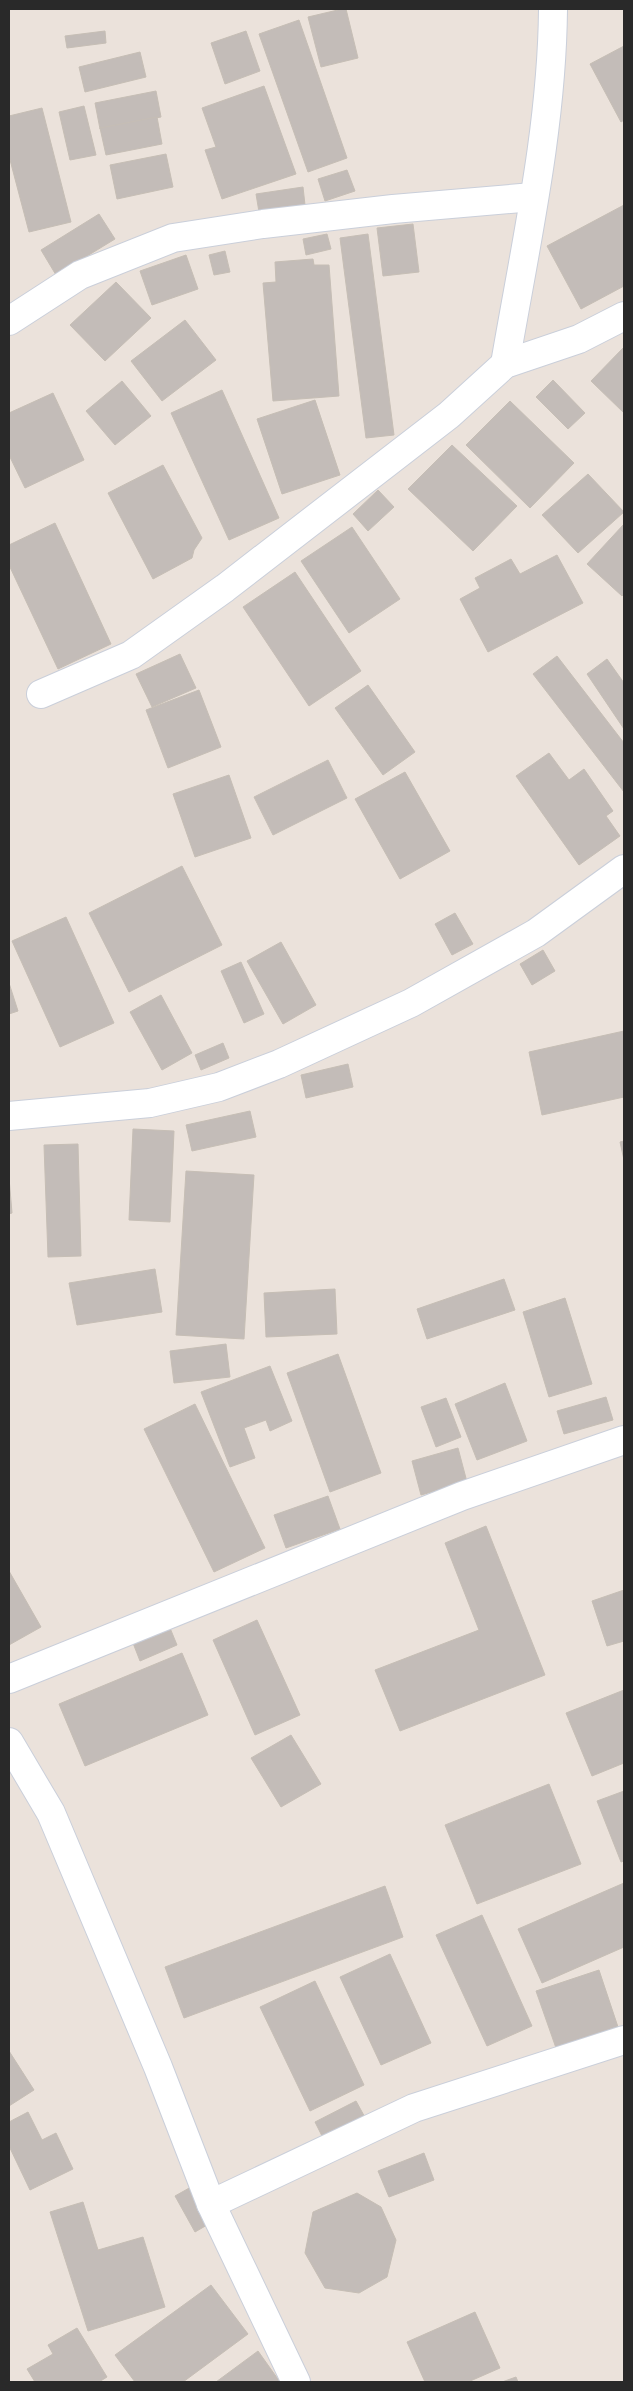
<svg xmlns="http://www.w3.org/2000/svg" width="633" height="2391" viewBox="0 0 633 2391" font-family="'PT Sans Narrow',sans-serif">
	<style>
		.building { fill: #c3bcb8; stroke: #c6beb5 }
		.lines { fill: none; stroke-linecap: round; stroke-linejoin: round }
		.minor-casing { stroke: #cacfda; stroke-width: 30 }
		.minor { stroke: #fff; stroke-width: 28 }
	</style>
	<rect width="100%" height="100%" fill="#ebe2db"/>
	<g class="building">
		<polygon points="342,9 346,9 358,58 321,67 308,17"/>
		<polygon points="299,20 347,158 308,172 259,34"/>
		<polygon points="105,31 106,43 67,48 65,36"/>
		<polygon points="246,31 260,71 225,84 211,43"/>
		<polygon points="624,46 624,120 621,122 590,64"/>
		<polygon points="140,52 146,77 85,92 79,67"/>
		<polygon points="264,86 296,174 222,199 205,150 216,147 202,108"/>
		<polygon points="156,91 161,117 100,129 95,103"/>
		<polygon points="84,106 96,155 70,160 59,112"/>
		<polygon points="42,108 71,222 29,232 9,156 9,116"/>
		<polygon points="157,117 162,144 106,155 100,128"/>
		<polygon points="166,154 173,187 117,199 110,165"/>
		<polygon points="347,170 355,191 325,201 318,179"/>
		<polygon points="303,187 305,205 259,212 256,194"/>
		<polygon points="624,205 624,286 581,309 547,246"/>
		<polygon points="99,214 115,239 56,275 41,250"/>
		<polygon points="413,224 419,272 383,276 377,228"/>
		<polygon points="327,234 331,249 306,255 303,239"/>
		<polygon points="368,234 394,435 366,438 340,238"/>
		<polygon points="225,251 230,272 214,275 209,255"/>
		<polygon points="186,255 198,289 152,305 140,271"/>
		<polygon points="313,259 314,265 329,265 339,396 273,401 263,283 276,282 275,262"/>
		<polygon points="116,282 151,318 105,361 70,325"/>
		<polygon points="185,320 216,360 162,401 131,361"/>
		<polygon points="624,347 624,413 591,381"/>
		<polygon points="553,380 585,413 568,429 536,397"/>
		<polygon points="122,381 151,416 115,445 86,411"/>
		<polygon points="222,390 279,518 229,540 171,413"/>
		<polygon points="53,393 84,460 25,488 9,455 9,413"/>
		<polygon points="315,400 340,475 282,494 257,419"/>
		<polygon points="510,401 574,463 530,508 466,445"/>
		<polygon points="452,445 517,506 473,551 408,489"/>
		<polygon points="163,465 202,538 194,550 192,558 153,579 108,493"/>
		<polygon points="588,474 624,512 578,553 542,515"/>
		<polygon points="378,490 394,507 368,531 353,514"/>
		<polygon points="55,523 111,644 58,669 9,565 9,545"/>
		<polygon points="624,524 624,594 622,596 587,564"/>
		<polygon points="352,527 400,599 349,633 301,561"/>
		<polygon points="557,555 583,603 488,652 460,599 480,588 475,578 511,559 520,574"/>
		<polygon points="295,572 361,671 309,706 243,607"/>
		<polygon points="180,654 196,688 152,707 136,674"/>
		<polygon points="557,656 624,743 624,792 533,674"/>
		<polygon points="607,659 624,683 624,729 587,674"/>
		<polygon points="368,685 415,752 383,775 335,708"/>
		<polygon points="199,690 221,747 168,768 146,710"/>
		<polygon points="549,753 569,780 584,769 613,811 606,816 620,836 579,865 516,776"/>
		<polygon points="328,760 347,798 273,835 254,797"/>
		<polygon points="405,772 450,851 400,879 355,799"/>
		<polygon points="229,775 251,838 195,857 173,794"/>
		<polygon points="182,866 222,945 129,992 89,913"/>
		<polygon points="455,913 473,944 452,955 435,924"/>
		<polygon points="66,917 114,1023 60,1047 12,941"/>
		<polygon points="281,942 316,1005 283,1024 247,961"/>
		<polygon points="543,950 555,971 532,985 520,964"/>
		<polygon points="241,962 264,1014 244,1023 221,971"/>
		<polygon points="9,983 18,1011 9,1014"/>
		<polygon points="161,995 192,1053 162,1070 130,1012"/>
		<polygon points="624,1031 624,1097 542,1115 529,1052"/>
		<polygon points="223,1043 229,1058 201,1070 195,1055"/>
		<polygon points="348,1064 353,1087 306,1098 301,1075"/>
		<polygon points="250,1111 256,1137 192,1151 186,1125"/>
		<polygon points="133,1129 174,1131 170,1222 129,1220"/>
		<polygon points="624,1141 624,1160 620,1142"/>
		<polygon points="78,1144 81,1256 48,1257 44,1145"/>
		<polygon points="186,1171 254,1175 244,1339 176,1335"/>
		<polygon points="9,1178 12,1213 9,1214"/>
		<polygon points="155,1269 162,1312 77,1325 69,1283"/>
		<polygon points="504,1279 515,1310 427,1339 417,1309"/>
		<polygon points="335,1289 337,1334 266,1337 264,1293"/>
		<polygon points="565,1298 592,1384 549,1397 523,1312"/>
		<polygon points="226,1344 230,1377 174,1383 170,1351"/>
		<polygon points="338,1354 381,1473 330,1492 287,1373"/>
		<polygon points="270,1366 292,1421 270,1431 266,1420 244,1428 255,1458 230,1467 201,1392"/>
		<polygon points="505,1383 527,1441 477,1460 455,1404"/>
		<polygon points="606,1397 613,1420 564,1434 557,1411"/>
		<polygon points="446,1398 461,1437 436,1447 421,1407"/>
		<polygon points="195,1404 265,1548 214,1572 144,1429"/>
		<polygon points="458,1448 467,1482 421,1495 412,1461"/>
		<polygon points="328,1496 340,1529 286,1548 274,1515"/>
		<polygon points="486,1526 545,1675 400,1731 375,1670 479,1630 445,1543"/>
		<polygon points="9,1571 41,1627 9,1645"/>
		<polygon points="624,1590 624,1641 607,1646 592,1601"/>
		<polygon points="257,1620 300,1715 255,1735 213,1640"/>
		<polygon points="170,1628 177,1645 140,1661 133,1643"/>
		<polygon points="182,1653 208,1715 85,1766 59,1704"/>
		<polygon points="624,1690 624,1763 592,1776 566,1713"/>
		<polygon points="291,1735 321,1784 281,1807 251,1758"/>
		<polygon points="549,1784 581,1864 477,1904 445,1825"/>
		<polygon points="624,1791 624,1861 621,1862 597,1801"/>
		<polygon points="624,1883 624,1947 542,1983 518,1929"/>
		<polygon points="385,1886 403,1937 184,2018 165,1967"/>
		<polygon points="482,1915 532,2026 487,2046 436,1935"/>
		<polygon points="390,1954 431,2043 381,2065 340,1977"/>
		<polygon points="599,1970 618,2027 556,2048 536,1991"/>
		<polygon points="315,1981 364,2085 310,2111 260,2007"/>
		<polygon points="9,2051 34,2090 9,2106"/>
		<polygon points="356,2101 367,2121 325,2142 315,2122"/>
		<polygon points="28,2112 42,2140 56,2133 73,2169 30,2190 9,2146 9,2122"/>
		<polygon points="424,2153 434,2180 389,2197 378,2171"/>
		<polygon points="207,2178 226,2214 195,2232 175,2196"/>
		<polygon points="357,2193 381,2207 396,2240 387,2277 359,2293 325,2288 305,2253 313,2212"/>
		<polygon points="83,2202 98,2250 143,2237 165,2307 88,2331 50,2212"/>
		<polygon points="211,2285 248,2334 183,2382 135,2382 115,2355"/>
		<polygon points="475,2312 500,2368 468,2382 425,2382 407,2342"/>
		<polygon points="77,2328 107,2377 99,2382 35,2382 27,2369 53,2354 48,2345"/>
		<polygon points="258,2351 280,2382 216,2382"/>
		<polygon points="516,2377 518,2382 502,2382"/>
	</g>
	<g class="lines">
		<defs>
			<g id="minor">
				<polyline points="9,321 80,275 173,238 263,224 393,209 533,197"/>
				<path d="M505 364C525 247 552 128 553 9"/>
				<polyline points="41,694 131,655 225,588 449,415 505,364 579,339 624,316"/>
				<polyline points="9,1116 150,1103 219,1087 279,1064 411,1003 536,933 624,869"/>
				<polyline points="9,1679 462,1496 624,1440"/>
				<polyline points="9,1742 51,1813 158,2067 211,2204 296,2382"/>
				<polyline points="211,2204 414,2108 624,2040"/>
			</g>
		</defs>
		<use href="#minor" class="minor-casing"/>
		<use href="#minor" class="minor"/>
	</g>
	<rect width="633" height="2391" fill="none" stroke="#292929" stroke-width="20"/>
</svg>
